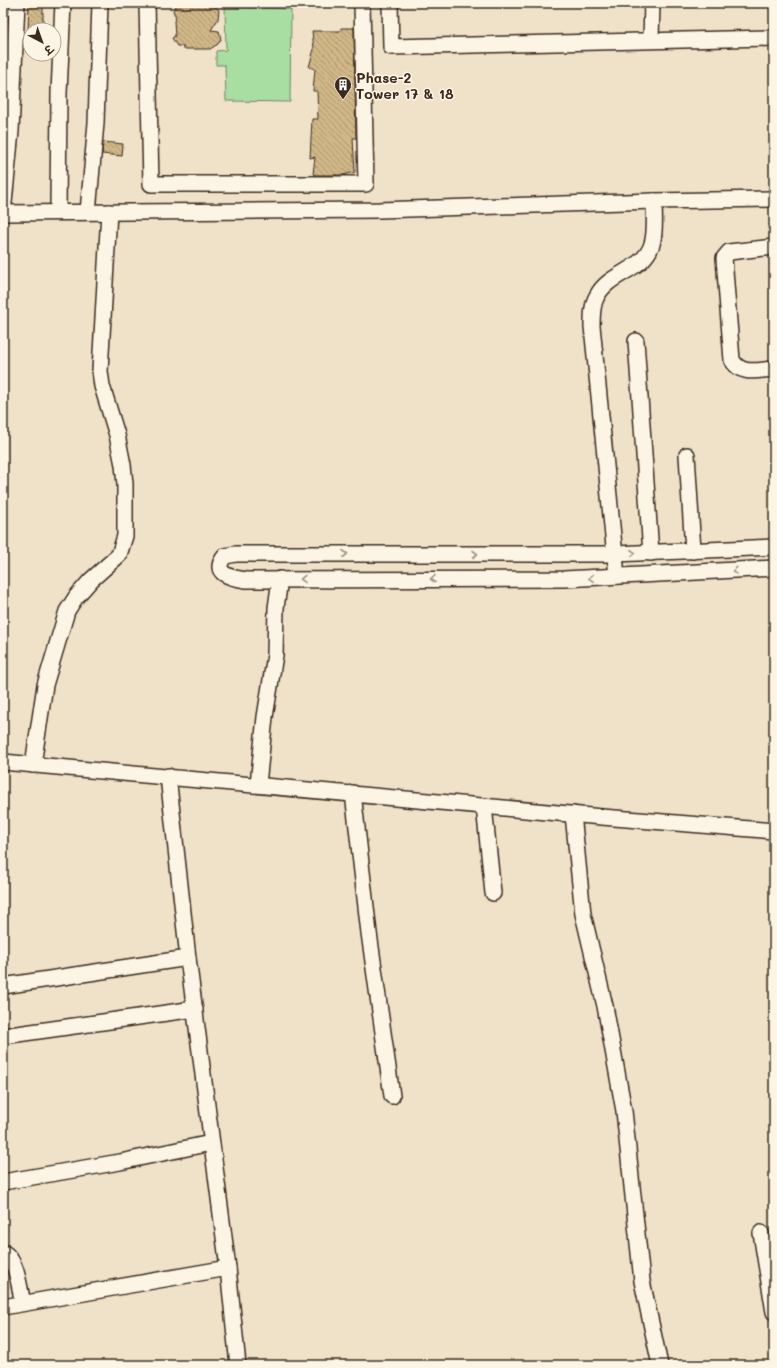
<svg xmlns="http://www.w3.org/2000/svg" width="777" height="1368" viewBox="0 0 777 1368" font-family="Mali,'Playpen Sans Deva',sans-serif">
	<style>
		.park { fill: #a8dea1; stroke: #728460 }
		.building { fill: url(#building-back-hatch); stroke: #3b2a1e }
		.lines { fill: none; stroke-linecap: round; stroke-linejoin: round }
		.minor-casing { stroke: #3b2a1e; stroke-width: 18 }
		.minor { stroke: #fcf5e5; stroke-width: 15 }
		.oneway { stroke: #9c9082 }
		.labels { text-anchor: middle; dominant-baseline: central; stroke-width: 3; stroke-linejoin: round; paint-order: stroke }
		.poi-label { font-size: 14px; font-weight: bold; fill: #3b2a1e; stroke: #fcf5e5; text-anchor: start }
	</style>
	<defs>
		<pattern id="building-back-hatch" width="6" height="6" patternUnits="userSpaceOnUse"><rect width="6" height="6" fill="#d0b787"/><path d="M-1 5l2 2M0 0l6 6M5-1l2 2" fill="none" stroke="#aa956e"/></pattern>
	</defs>
	<rect width="100%" height="100%" fill="#efe2c9"/>
	<filter id="ink" filterUnits="userSpaceOnUse"><feTurbulence type="fractalNoise" baseFrequency=".025" numOctaves="2"/><feDisplacementMap in="SourceGraphic" scale="8" xChannelSelector="R" yChannelSelector="G"/><feConvolveMatrix kernelMatrix="1 2 1 2 8 2 1 2 1" color-interpolation-filters="sRGB"/></filter>
	<g filter="url(#ink)">
		<polygon class="park" points="225,7 291,9 290,102 226,101 225,65 216,65 216,51 226,50"/>
		<g class="building">
			<polygon points="29,3 43,3 43,30 28,30"/>
			<polygon points="179,3 211,3 219,10 218,19 211,30 219,31 221,39 218,44 210,49 183,49 183,46 177,46 172,38 175,36 174,21 176,17 173,11 176,5 179,5"/>
			<polygon points="341,28 354,28 356,138 353,138 355,172 343,175 316,175 313,174 315,157 310,158 312,119 318,119 317,91 313,91 315,69 309,67 314,49 312,31 340,31"/>
			<polygon points="103,142 123,144 122,156 102,154"/>
		</g>
		<g class="lines">
			<defs>
				<g id="minor">
					<polyline points="147,3 151,184 366,184 362,3"/>
					<polyline points="390,3 391,47 774,38"/>
					<polyline points="651,40 652,3"/>
					<polyline points="58,212 59,93 63,3"/>
					<polyline points="88,212 96,123 100,3"/>
					<polyline points="3,213 379,210 654,201 774,199"/>
					<polyline points="3,213 11,131 17,3"/>
					<path d="M774 247 729 252 724 258 732 360C741 376 758 370 774 369"/>
					<polyline points="636,341 651,553"/>
					<polyline points="687,455 693,551"/>
					<path d="M774 547 615 554H236L225 556C210 574 232 578 246 580L564 579 774 568"/>
					<path d="M617 576 592 326C592 316 592 304 597 296 609 272 644 271 652 244 656 231 654 215 654 201"/>
					<polyline points="3,762 602,817 774,831"/>
					<polyline points="33,765 45,685 67,611 76,597 91,580 119,555 125,536 125,484 123,465 117,435 102,386 100,371 109,212"/>
					<polyline points="168,776 188,958 228,1268 238,1365"/>
					<polyline points="258,784 265,717 275,655 276,608 280,579"/>
					<polyline points="353,793 369,933 392,1096"/>
					<polyline points="484,806 493,893"/>
					<polyline points="573,814 583,914 605,1006 624,1111 642,1281 660,1365"/>
					<polyline points="3,986 188,958"/>
					<polyline points="3,1036 195,1009"/>
					<polyline points="3,1182 120,1162 211,1143"/>
					<polyline points="761,1233 774,1312"/>
					<path d="M3 1252C18 1261 19 1288 23 1303"/>
					<polyline points="3,1307 228,1268"/>
				</g>
			</defs>
			<use href="#minor" class="minor-casing"/>
			<use href="#minor" class="minor"/>
		</g>
		<defs><path id="oneway-chevron" d="M-2-3.5L2.5 0L-2 3.5" fill="none" stroke-width="1.6" stroke-linecap="round" stroke-linejoin="round"/></defs>
		<g class="oneway">
			<use href="#oneway-chevron" transform="translate(633 553) rotate(-3)"/>
			<use href="#oneway-chevron" transform="translate(345 554)"/>
			<use href="#oneway-chevron" transform="translate(475 554)"/>
			<use href="#oneway-chevron" transform="translate(735 571) rotate(176)"/>
			<use href="#oneway-chevron" transform="translate(591 578) rotate(177)"/>
			<use href="#oneway-chevron" transform="translate(303 579) rotate(179)"/>
			<use href="#oneway-chevron" transform="translate(433 579) rotate(180)"/>
		</g>
	</g>
	<defs>
		<symbol id="building-pin" viewBox="-11 -11 22 30"><path d="M0 17L-7.5 6A9.5 9.5 0 1 1 7.5 6Z" fill="#3b2a1e" stroke="#fcf5e5"/><path d="M-4-6H4V6H1V3H-1V6H-4ZM-2.5-4.3h1.7v1.8h-1.7ZM.8-4.3h1.7v1.8H.8ZM-2.5-1h1.7V.8h-1.7ZM.8-1h1.7V.8H.8Z" fill="#fff"/></symbol>
	</defs>
	<g fill-rule="evenodd">
		<use href="#building-pin" x="333" y="75" width="20" height="27"/>
	</g>
	<g class="labels">
		<g class="poi-label">
			<text x="356" y="77">Phase-2<tspan x="356" dy="16">Tower 17 &amp; 18</tspan></text>
		</g>
	</g>
	<rect width="777" height="1368" fill="none" stroke="#fcf5e5" stroke-width="16"/>
	<rect x="8" y="8" width="761" height="1352" fill="none" stroke="#3b2a1e" stroke-width="1.5" filter="url(#ink)"/>
	<g transform="translate(42 42) rotate(139)"><circle r="19" fill="#fcf5e5" stroke="#afa495"/>
	<path d="M0-3L7 15L0 10L-7 15Z" fill="#3b2a1e"/>
	<text y="-6" font-size="11" font-weight="bold" text-anchor="middle" fill="#3b2a1e">उ</text>
	</g>
</svg>
